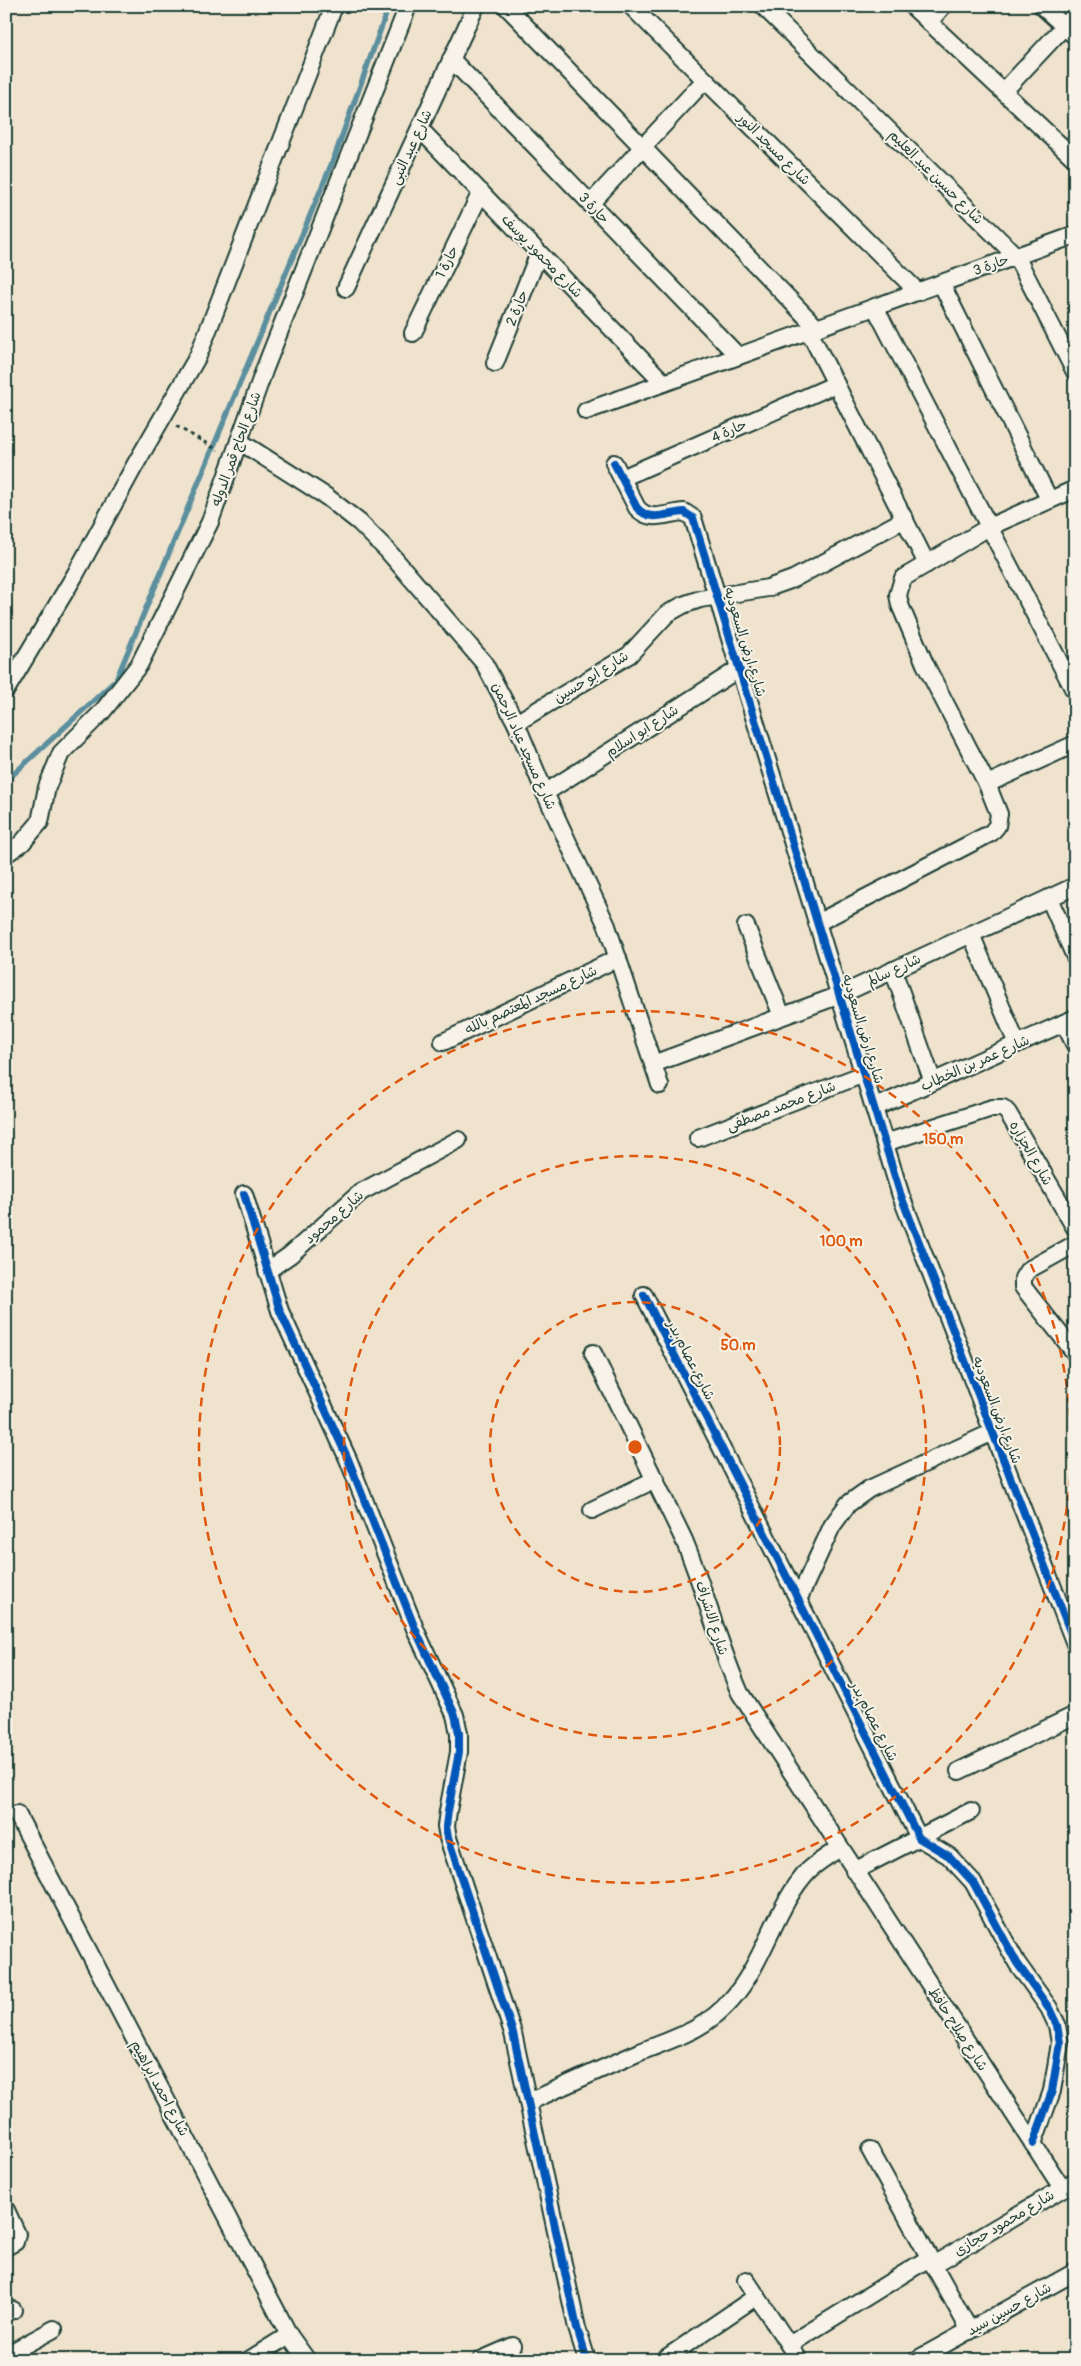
<svg xmlns="http://www.w3.org/2000/svg" width="1081" height="2366" viewBox="0 0 1081 2366" font-family="Pangolin,'Playpen Sans Arabic',sans-serif">
	<style>
		.lines { fill: none; stroke-linecap: round; stroke-linejoin: round }
		.stream { stroke: #5c8f9e; stroke-width: 5.5 }
		.street-casing { stroke: #1f3d34; stroke-width: 20 }
		.path { stroke: #1f3d34; stroke-width: 3; stroke-dasharray: 4 4; stroke-linecap: butt }
		.street { stroke: #f7f3e8; stroke-width: 16 }
		.cycleway-casing { stroke: #f7f3e8; stroke-width: 11 }
		.cycleway { stroke: #0057b8; stroke-width: 8 }
		.ring { fill: none; stroke: #de580e; stroke-width: 2.5; stroke-dasharray: 9 6 }
		.labels { text-anchor: middle; dominant-baseline: central; stroke-width: 4; stroke-linejoin: round; paint-order: stroke }
		.street-label { font-size: 14px; fill: #1f3d34; stroke: #f7f3e8 }
		.centre { fill: #de580e; stroke: #f7f3e8; stroke-width: 2.5 }
		.ring-label { font-size: 15px; text-anchor: middle; font-weight: bold; fill: #de580e; stroke: #f7f3e8; stroke-width: 4; stroke-linejoin: round; paint-order: stroke }
	</style>
	<rect width="100%" height="100%" fill="#efe3ce"/>
	<filter id="ink" filterUnits="userSpaceOnUse"><feTurbulence type="fractalNoise" baseFrequency=".02" numOctaves="2"/><feDisplacementMap in="SourceGraphic" scale="10" xChannelSelector="R" yChannelSelector="G"/><feConvolveMatrix kernelMatrix="1 2 1 2 8 2 1 2 1" color-interpolation-filters="sRGB"/></filter>
	<g filter="url(#ink)">
		<g class="lines">
			<polyline class="stream" points="6,781 116,680 334,158 389,6"/>
			<defs>
				<g id="street">
					<polyline points="506,6 817,328"/>
					<polyline points="631,6 918,292"/>
					<polyline points="763,6 1016,256 1075,372"/>
					<polyline points="912,6 1075,159"/>
					<polyline points="1042,6 1075,36"/>
					<polyline points="929,22 943,6"/>
					<polyline points="451,59 738,356"/>
					<polyline points="1004,91 1075,15"/>
					<polyline points="420,129 664,383"/>
					<polyline points="590,204 705,80"/>
					<polyline points="941,283 1049,499"/>
					<polyline points="346,288 476,6"/>
					<polyline points="875,307 1075,692"/>
					<polyline points="809,331 927,564"/>
					<polyline points="413,333 481,192"/>
					<polyline points="495,363 539,253"/>
					<polyline points="586,411 1075,235"/>
					<polyline points="239,441 327,497 359,522 387,550 484,663 516,723 545,793 607,926 660,1085"/>
					<path d="M614 463 637 508C651 523 666 513 684 512L693 518 901 1196 1075 1644"/>
					<polyline points="622,478 836,384"/>
					<polyline points="6,690 75,575 135,465 198,356 334,6"/>
					<polyline points="516,723 629,655 667,614 683,605 700,599 768,588 793,579 905,519"/>
					<polyline points="987,784 1075,744"/>
					<polyline points="545,793 740,668"/>
					<polyline points="6,854 22,843 40,822 47,787 61,753 102,712 139,665 210,522 265,368 408,6"/>
					<polyline points="1049,898 1075,957"/>
					<polyline points="817,923 991,833 997,826 999,814 987,784 925,664 900,605 898,595 903,578 989,527 1075,489"/>
					<polyline points="746,926 782,1016"/>
					<polyline points="971,934 1017,1044"/>
					<polyline points="893,970 933,1082"/>
					<polyline points="1064,1023 1075,1045"/>
					<polyline points="443,1042 618,958"/>
					<polyline points="653,1064 840,995 1075,886"/>
					<polyline points="874,1108 1075,1018"/>
					<polyline points="698,1138 864,1074"/>
					<polyline points="885,1143 992,1108 1003,1108 1008,1113 1075,1228"/>
					<polyline points="244,1194 280,1311 348,1459 416,1631 455,1715 459,1733 459,1752 448,1811 446,1826 448,1838 513,2033 577,2328 587,2360"/>
					<polyline points="1075,1244 1028,1270 1023,1278 1023,1287 1075,1353"/>
					<polyline points="267,1271 290,1255 361,1192 458,1140"/>
					<polyline points="644,1295 919,1838 949,1856 973,1882 1017,1963 1049,2008 1057,2025 1060,2043 1052,2091 1033,2144"/>
					<path d="M593 1353 684 1540C705 1590 718 1643 740 1693L1062 2188"/>
					<polyline points="592,1510 656,1479"/>
					<polyline points="798,1600 832,1526 848,1504 869,1489 993,1432"/>
					<polyline points="959,1771 1075,1715"/>
					<polyline points="17,1814 289,2335 307,2360"/>
					<polyline points="854,1871 971,1811"/>
					<path d="M529 2102C566 2085 603 2068 640 2052 675 2038 705 2030 731 2000 764 1963 776 1904 809 1870 819 1861 829 1855 840 1848"/>
					<polyline points="870,2150 970,2331"/>
					<polyline points="6,2210 17,2234 15,2242 6,2247"/>
					<polyline points="933,2265 1075,2181"/>
					<polyline points="746,2280 799,2360"/>
					<polyline points="6,2313 13,2310"/>
					<polyline points="789,2345 929,2258"/>
					<polyline points="6,2355 54,2329"/>
					<polyline points="249,2360 289,2335"/>
					<polyline points="481,2360 513,2346"/>
					<polyline points="663,2360 757,2296"/>
					<polyline points="916,2360 1075,2272"/>
				</g>
			</defs>
			<use href="#street" class="street-casing"/>
			<polyline class="path" points="176,426 218,450"/>
			<use href="#street" class="street"/>
			<defs>
				<g id="cycleway">
					<path d="M614 463 637 508C651 523 666 513 684 512L693 518 901 1196 1075 1644"/>
					<polyline points="244,1194 280,1311 348,1459 416,1631 455,1715 459,1733 459,1752 448,1811 446,1826 448,1838 513,2033 577,2328 587,2360"/>
					<polyline points="644,1295 919,1838 949,1856 973,1882 1017,1963 1049,2008 1057,2025 1060,2043 1052,2091 1033,2144"/>
				</g>
			</defs>
			<use href="#cycleway" class="cycleway-casing"/>
			<use href="#cycleway" class="cycleway"/>
		</g>
	</g>
	<g class="ring">
		<circle cx="635" cy="1447" r="145"/>
		<circle cx="635" cy="1447" r="291"/>
		<circle cx="635" cy="1447" r="436"/>
	</g>
	<g class="labels">
		<g class="street-label">
			<text transform="translate(411 147) rotate(-65)">شارع عبد النبى</text>
			<text transform="translate(774 149) rotate(45)">شارع مسجد النور</text>
			<text transform="translate(936 177) rotate(45)">شارع حسين عبد العليم</text>
			<text transform="translate(594 208) rotate(46)">حارة 3</text>
			<text transform="translate(542 256) rotate(46)">شارع محمود يوسف</text>
			<text transform="translate(447 262) rotate(-64)">حارة 1</text>
			<text transform="translate(991 265) rotate(-20)">حارة 3</text>
			<text transform="translate(517 308) rotate(-68)">حارة 2</text>
			<text transform="translate(729 431) rotate(-24)">حارة 4</text>
			<text transform="translate(236 449) rotate(-70)">شارع الحاج قمر الدوله</text>
			<text transform="translate(745 642) rotate(73)">شارع ارض السعوديه</text>
			<text transform="translate(591 677) rotate(-32)">شارع ابو حسين</text>
			<text transform="translate(642 731) rotate(-33)">شارع ابو اسلام</text>
			<text transform="translate(524 746) rotate(66)">شارع مسجد عباد الرحمن</text>
			<text transform="translate(894 970) rotate(-25)">شارع سالم</text>
			<text transform="translate(531 1000) rotate(-25)">شارع مسجد المعتصم بالله</text>
			<text transform="translate(863 1029) rotate(73)">شارع ارض السعوديه</text>
			<text transform="translate(975 1063) rotate(-24)">شارع عمر بن الخطاب</text>
			<text transform="translate(781 1106) rotate(-21)">شارع محمد مصطفى</text>
			<text transform="translate(1031 1153) rotate(60)">شارع الجزاره</text>
			<text transform="translate(334 1217) rotate(-41)">شارع محمود</text>
			<text transform="translate(691 1360) rotate(63)">شارع عصام بدر</text>
			<text transform="translate(997 1410) rotate(69)">شارع ارض السعوديه</text>
			<text transform="translate(712 1618) rotate(72)">شارع الاشراف</text>
			<text transform="translate(874 1721) rotate(63)">شارع عصام بدر</text>
			<text transform="translate(958 2029) rotate(57)">شارع صلاح حافظ</text>
			<text transform="translate(160 2088) rotate(62)">شارع احمد ابراهيم</text>
			<text transform="translate(1004 2223) rotate(-31)">شارع محمود حجازى</text>
			<text transform="translate(1009 2309) rotate(-29)">شارع حسين سيد</text>
		</g>
	</g>
	<circle cx="635" cy="1447" r="8" class="centre"/>
	<g class="ring-label">
		<text x="943" y="1144">150 m</text>
		<text x="841" y="1246">100 m</text>
		<text x="738" y="1350">50 m</text>
	</g>
	<rect width="1081" height="2366" fill="none" stroke="#f7f3e8" stroke-width="25"/>
	<rect x="12" y="12" width="1056" height="2341" fill="none" stroke="#1f3d34" stroke-width="2" filter="url(#ink)"/>
</svg>
